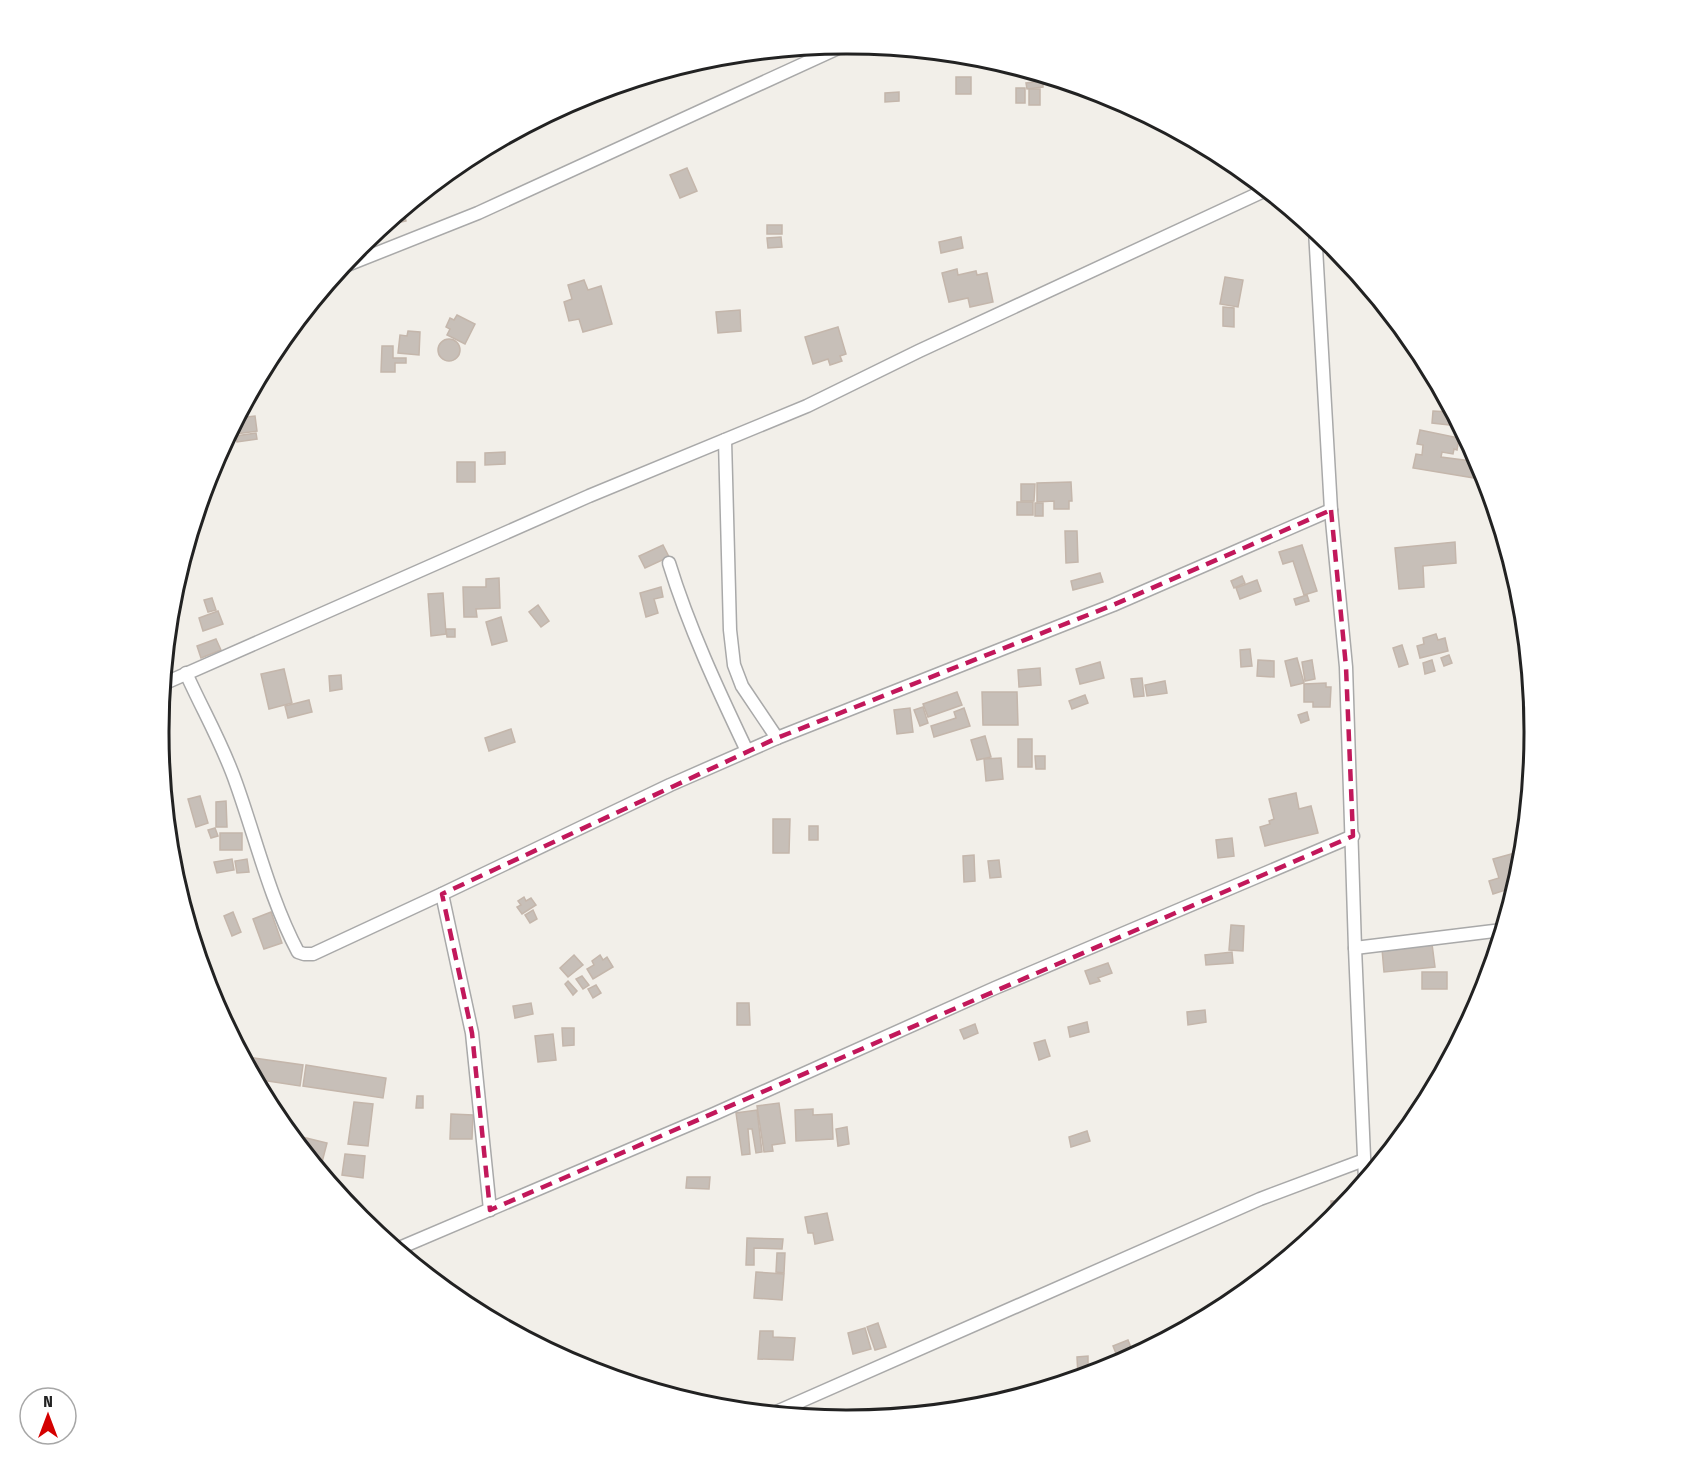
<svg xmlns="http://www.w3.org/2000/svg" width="1693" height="1464" viewBox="0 0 1693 1464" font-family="'Fira Sans Condensed',sans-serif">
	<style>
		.building { fill: #c7bfb8; stroke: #c4b6ab; stroke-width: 1.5 }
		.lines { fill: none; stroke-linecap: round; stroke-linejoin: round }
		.minor-casing { stroke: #a9a9a9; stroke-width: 15 }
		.minor { stroke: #fff; stroke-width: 12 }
		.marked { fill: none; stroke: #c2185b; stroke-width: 4.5; stroke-dasharray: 12 8; stroke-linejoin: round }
		.rim { fill: none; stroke: #222; stroke-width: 3 }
	</style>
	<rect width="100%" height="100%" fill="#f2efe9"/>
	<g class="building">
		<rect x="956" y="77" width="15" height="17"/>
		<polygon points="1043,81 1043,87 1027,89 1026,83"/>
		<rect x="1016" y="88" width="9" height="15"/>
		<rect x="1029" y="89" width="11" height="16"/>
		<polygon points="899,92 899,101 885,102 885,93"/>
		<polygon points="687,168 697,191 680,198 670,175"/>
		<polygon points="403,209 406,221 383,226"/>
		<rect x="767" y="225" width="15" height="9"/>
		<polygon points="781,237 782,247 768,248 767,238"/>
		<polygon points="961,237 963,248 941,253 939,242"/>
		<polygon points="957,269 958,275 976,271 977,275 987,273 993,302 970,307 968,298 949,302 942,273"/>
		<polygon points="1225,277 1243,280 1238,307 1220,304"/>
		<polygon points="584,280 588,290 601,286 612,324 583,332 579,319 569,321 564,302 572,299 568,285"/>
		<polygon points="1223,307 1234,308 1234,327 1223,326"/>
		<polygon points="740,310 741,331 718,333 716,312"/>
		<polygon points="457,315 475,324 465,344 447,335 450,329 446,327 450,318 454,320"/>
		<polygon points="838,327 846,354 840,356 842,361 830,365 828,359 813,364 805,337"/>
		<polygon points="408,331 420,332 419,355 398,353 400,335 407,336"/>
		<circle cx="449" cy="350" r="11"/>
		<polygon points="382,346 393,346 393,358 406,358 406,363 395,363 395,372 381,372"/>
		<polygon points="1433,411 1450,412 1449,425 1432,423"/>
		<polygon points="255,416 257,431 228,435 237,418"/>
		<polygon points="1420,430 1459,438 1457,450 1454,449 1453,454 1442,452 1441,457 1479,462 1486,480 1413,468 1416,454 1422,455 1423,445 1417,444"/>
		<polygon points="256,433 257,439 237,442 236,436"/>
		<polygon points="505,452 505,464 485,465 485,453"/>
		<rect x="457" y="462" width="18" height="20"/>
		<polygon points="1071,482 1072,501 1069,501 1069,509 1054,509 1054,501 1037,502 1037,483"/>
		<polygon points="1021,484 1035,484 1034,501 1021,501"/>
		<rect x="1017" y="502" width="16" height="13"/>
		<rect x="1035" y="503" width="8" height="13"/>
		<polygon points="1065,531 1077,531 1078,562 1066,563"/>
		<polygon points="1455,542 1456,563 1423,566 1424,587 1399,589 1395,548"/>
		<polygon points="663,545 669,557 645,568 639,556"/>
		<polygon points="1302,545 1317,591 1304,595 1293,561 1283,564 1279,552"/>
		<polygon points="1100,573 1103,582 1073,590 1071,581"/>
		<polygon points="1242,576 1245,583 1234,588 1231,581"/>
		<polygon points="499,578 500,608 476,609 477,617 464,617 463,587 486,587 486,579"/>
		<polygon points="1257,580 1261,591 1240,599 1236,588"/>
		<polygon points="661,587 663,597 654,599 658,613 646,617 640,593"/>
		<polygon points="443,593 446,634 431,636 428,594"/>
		<polygon points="1307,595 1309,601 1296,605 1294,599"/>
		<polygon points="212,598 216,610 208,612 204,600"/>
		<polygon points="538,605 549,621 541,627 529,612"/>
		<polygon points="218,611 223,624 203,631 199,618"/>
		<polygon points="501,617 507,641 492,645 486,622"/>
		<polygon points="446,629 455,629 455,637 447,637"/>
		<polygon points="1436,634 1438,640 1445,638 1448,651 1420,658 1417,646 1424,644 1423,638"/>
		<polygon points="216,639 221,650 201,658 197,646"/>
		<polygon points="1402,645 1408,664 1399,667 1393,648"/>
		<polygon points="1250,649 1252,666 1241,667 1240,650"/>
		<polygon points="1449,655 1452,663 1444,666 1441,658"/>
		<polygon points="1297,658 1304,683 1291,686 1285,661"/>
		<polygon points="1258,660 1274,661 1274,677 1257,676"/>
		<polygon points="1312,660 1315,679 1305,681 1302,662"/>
		<polygon points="1432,660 1435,671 1425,674 1423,663"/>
		<polygon points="1100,662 1104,678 1080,684 1076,669"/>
		<polygon points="1040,668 1041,685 1019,687 1018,670"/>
		<polygon points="284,669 292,703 269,709 261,674"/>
		<polygon points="341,675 342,689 330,691 329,676"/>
		<polygon points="1142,678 1144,696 1134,697 1131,679"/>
		<polygon points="1165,681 1167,693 1147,696 1145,685"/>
		<polygon points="1326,683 1326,687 1331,687 1330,707 1313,707 1313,702 1304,702 1304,684"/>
		<polygon points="957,692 962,705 928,717 923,704"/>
		<polygon points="982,692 1017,692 1018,725 983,725"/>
		<polygon points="1085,695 1088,703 1072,709 1069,701"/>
		<polygon points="309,700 312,712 288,718 285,706"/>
		<polygon points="923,707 928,723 920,726 914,710"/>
		<polygon points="910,708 913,732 897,734 894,710"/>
		<polygon points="964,708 970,726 934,737 931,726 956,718 954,712"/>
		<polygon points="1307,712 1309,720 1301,723 1298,715"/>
		<polygon points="511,729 515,742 489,751 485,738"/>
		<polygon points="985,736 991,757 977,760 971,740"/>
		<rect x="1018" y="739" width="14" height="28"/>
		<polygon points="1035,756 1045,756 1045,769 1036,769"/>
		<polygon points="1001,758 1003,779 986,781 984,759"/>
		<polygon points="1296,793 1299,809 1311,806 1318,833 1265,846 1260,827 1270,824 1269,821 1274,819 1269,799"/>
		<polygon points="200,796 208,823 196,827 188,799"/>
		<polygon points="226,801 227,827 216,827 216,802"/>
		<polygon points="773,819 790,819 789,853 773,853"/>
		<rect x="809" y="826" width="9" height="14"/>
		<polygon points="215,828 218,836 211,838 208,830"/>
		<rect x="220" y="833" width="22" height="17"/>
		<polygon points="1232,838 1234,856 1218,858 1216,840"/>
		<polygon points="1515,853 1520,872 1515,887 1493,894 1489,881 1499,878 1493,859"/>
		<polygon points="974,855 975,881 964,882 963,856"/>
		<polygon points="232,859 234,870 217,873 214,862"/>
		<polygon points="247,859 249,872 237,873 235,861"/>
		<polygon points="999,860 1001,877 990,878 988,861"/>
		<polygon points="524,897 526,901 531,898 536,905 522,914 517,907 521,905 518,901"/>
		<polygon points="533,910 537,919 530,923 525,915"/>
		<polygon points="233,912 241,932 232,936 224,916"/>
		<polygon points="271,912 282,943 264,949 253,919"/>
		<polygon points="1231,925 1244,926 1243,951 1229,950"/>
		<polygon points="1432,944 1435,967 1384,972 1382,949"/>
		<polygon points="1232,952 1233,963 1206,965 1205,955"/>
		<polygon points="574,955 583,965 568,977 560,968"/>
		<polygon points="600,955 603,960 607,957 613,967 593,979 587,969 594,965 592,961"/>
		<polygon points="1108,963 1112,973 1098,978 1100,981 1090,984 1085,971"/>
		<rect x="1422" y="972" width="25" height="17"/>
		<polygon points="582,976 589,985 583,989 576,979"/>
		<polygon points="568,981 577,991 573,995 565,984"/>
		<polygon points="596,985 601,993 593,998 588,989"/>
		<polygon points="531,1003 533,1014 515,1018 513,1006"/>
		<polygon points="737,1003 749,1003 750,1025 737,1025"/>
		<polygon points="1205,1010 1206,1022 1188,1025 1187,1012"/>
		<polygon points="1087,1022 1089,1032 1070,1037 1068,1027"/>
		<polygon points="975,1024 978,1033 964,1039 960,1030"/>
		<polygon points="562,1028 574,1028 574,1045 563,1046"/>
		<polygon points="553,1034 556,1060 538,1062 535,1036"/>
		<polygon points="1045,1040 1050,1056 1039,1060 1034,1043"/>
		<polygon points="247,1057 303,1065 300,1086 255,1079 246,1063"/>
		<polygon points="306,1065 386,1078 383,1098 303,1086"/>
		<polygon points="417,1096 423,1096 423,1108 416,1108"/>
		<polygon points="354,1102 373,1104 368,1146 348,1144"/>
		<polygon points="779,1103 785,1143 772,1145 773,1151 764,1152 757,1106"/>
		<polygon points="813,1109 813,1115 832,1114 833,1139 796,1141 795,1110"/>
		<polygon points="757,1110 762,1152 756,1153 752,1129 748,1129 750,1154 742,1155 736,1113"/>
		<polygon points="451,1114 473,1115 472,1139 450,1139"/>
		<polygon points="847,1127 849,1144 838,1146 836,1129"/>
		<polygon points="1087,1131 1090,1141 1071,1147 1069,1137"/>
		<polygon points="290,1134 327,1143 320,1170"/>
		<polygon points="345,1154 365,1156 363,1178 342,1175"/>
		<polygon points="687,1177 710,1177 709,1189 686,1188"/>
		<polygon points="1331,1201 1348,1201 1332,1220"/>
		<polygon points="827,1213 833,1240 815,1244 813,1233 808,1233 805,1217"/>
		<polygon points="747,1238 783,1239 782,1249 754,1248 754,1265 746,1265"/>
		<polygon points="777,1253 785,1253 784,1273 776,1272"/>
		<polygon points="756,1272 784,1274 782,1300 754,1298"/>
		<polygon points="878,1323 886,1347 875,1350 867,1327"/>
		<polygon points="865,1328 871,1349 853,1354 848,1333"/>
		<polygon points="760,1331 773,1331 773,1337 795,1338 793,1360 758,1359"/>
		<polygon points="1128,1340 1132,1350 1117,1356 1113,1346"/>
		<polygon points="1088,1356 1088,1375 1078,1377 1077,1357"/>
		<polygon points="1101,1360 1109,1360 1109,1368 1101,1371"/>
	</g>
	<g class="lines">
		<defs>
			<g id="minor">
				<polyline points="1315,230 1331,510 1346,667 1355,948 1365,1180"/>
				<polyline points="342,267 478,213 847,44"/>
				<polyline points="725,440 730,630 734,665 742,686 777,738"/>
				<path d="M669 563C689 628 718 690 747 751"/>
				<path d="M186 673C202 709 223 745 236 783 256 839 270 899 298 952L304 954H313L442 894 670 785 777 738 1113 605 1331 510"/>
				<polyline points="163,684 589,496 807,406 919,351 1266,190"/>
				<polyline points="442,894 472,1033 490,1210"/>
				<polyline points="1355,948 1502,930"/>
				<polyline points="397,1249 714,1114 995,988 1353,836"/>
				<polyline points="774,1413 1260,1199 1364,1160"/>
			</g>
		</defs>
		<use href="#minor" class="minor-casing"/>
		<use href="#minor" class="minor"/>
	</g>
	<path class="marked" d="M1331 510 1346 667 1353 836 490 1210 472 1033 442 894 777 738 1113 605Z"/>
	<path d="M0 0H1693V1464H0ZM846 54H847A677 677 0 0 1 1524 731V733A677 677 0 0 1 847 1410H846A677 677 0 0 1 169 733V731A677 677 0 0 1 846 54Z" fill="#fff" fill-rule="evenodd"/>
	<path class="rim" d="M846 54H847A677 677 0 0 1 1524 731V733A677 677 0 0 1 847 1410H846A677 677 0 0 1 169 733V731A677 677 0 0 1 846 54Z"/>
	<g transform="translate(48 1416)"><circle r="28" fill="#ffffff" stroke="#a7a7a7" stroke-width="1.5"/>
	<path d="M0-4.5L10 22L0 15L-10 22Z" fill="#d40000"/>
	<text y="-9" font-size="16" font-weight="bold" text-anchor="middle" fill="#222222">N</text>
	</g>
</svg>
